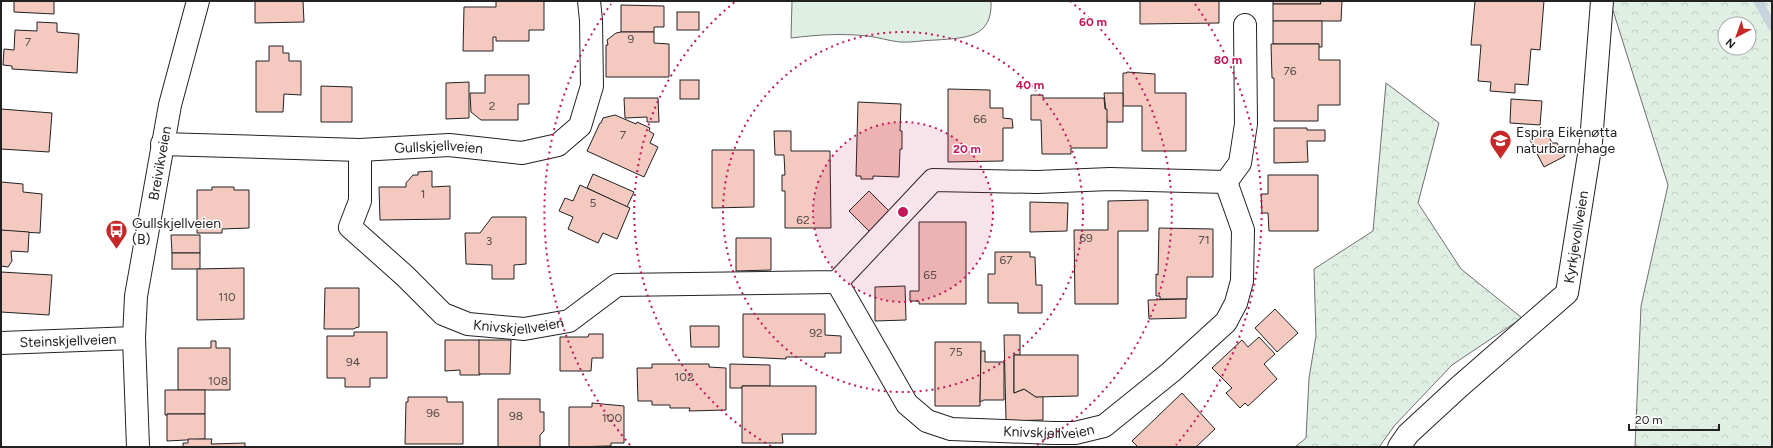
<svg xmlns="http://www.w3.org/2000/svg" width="1773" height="448" viewBox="0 0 1773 448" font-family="Figtree,sans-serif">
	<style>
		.forest { fill: url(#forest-crowns); stroke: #6f6f6f; fill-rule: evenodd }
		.pitch { fill: #e0efe3; stroke: #6f6f6f }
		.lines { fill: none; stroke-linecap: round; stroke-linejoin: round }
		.stream { stroke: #c7d3dd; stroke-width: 9 }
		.building { fill: #f3c9c0; stroke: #222 }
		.street-casing { stroke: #222; stroke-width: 24 }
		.street { stroke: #fff; stroke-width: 22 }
		.ring { fill: none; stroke: #c2185b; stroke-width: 2; stroke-dasharray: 2 4 }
		.labels { text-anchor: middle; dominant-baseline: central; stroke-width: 3; stroke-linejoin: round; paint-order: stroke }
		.number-label { font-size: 12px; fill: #564c4a }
		.poi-label { font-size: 14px; fill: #222; stroke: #fff; text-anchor: start }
		.street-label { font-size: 14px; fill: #222; stroke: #fff }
		.centre { fill: #c2185b; stroke: #fff; stroke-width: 2 }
		.ring-label { font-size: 12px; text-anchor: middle; font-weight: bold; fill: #c2185b; stroke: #fff; stroke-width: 3; stroke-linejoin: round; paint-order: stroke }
	</style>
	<defs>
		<pattern id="forest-crowns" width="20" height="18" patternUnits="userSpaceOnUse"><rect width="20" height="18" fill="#e0efe3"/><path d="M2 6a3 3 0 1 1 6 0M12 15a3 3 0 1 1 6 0" fill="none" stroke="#c0cdc2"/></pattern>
	</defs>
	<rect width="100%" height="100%" fill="#fff"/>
	<g class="forest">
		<path d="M1610 1H1772V447H1635L1641 306 1668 185ZM1725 24H1749V48H1725Z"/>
		<polygon points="1386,83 1439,123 1418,203 1461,269 1522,318 1452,365 1395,425 1379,447 1295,447 1306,438 1309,378 1316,336 1314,269 1373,231"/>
	</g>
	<path class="pitch" d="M792 1H991C993 38 965 38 936 40 924 40 911 43 900 42 889 41 878 37 867 36 841 33 816 35 791 38Z"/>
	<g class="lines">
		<polyline class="stream" points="1758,1 1772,26"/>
	</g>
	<g class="building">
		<polygon points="14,1 54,1 54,14 14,12"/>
		<polygon points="255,1 303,1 304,22 255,23"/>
		<polygon points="496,1 544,1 544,30 529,30 529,41 496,41 496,37 493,37 493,51 463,51 464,7 496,7"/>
		<polygon points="1140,1 1219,1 1219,23 1140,24"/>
		<polygon points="1273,1 1320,1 1321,4 1273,4"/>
		<polygon points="1320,1 1342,1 1341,21 1273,21 1273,4 1321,4"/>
		<polygon points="1475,1 1544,1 1540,50 1531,49 1528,85 1515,84 1515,93 1490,91 1491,82 1478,81 1481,45 1471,45"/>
		<polygon points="621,5 664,6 664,27 654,27 654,32 621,32"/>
		<rect x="677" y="12" width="22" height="18"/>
		<polygon points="1273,21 1322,21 1322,47 1318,47 1319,44 1273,44"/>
		<polygon points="37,22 57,23 57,32 79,34 77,73 12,69 12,66 3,65 4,49 14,50 15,30 37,31"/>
		<polygon points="621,32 654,32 654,43 669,44 669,77 606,77 606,45 608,45 607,40 616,33"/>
		<polygon points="1271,44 1319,44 1319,60 1340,60 1340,105 1318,105 1318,121 1274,121 1274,78 1272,78"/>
		<polygon points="269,46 283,46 283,53 289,53 289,61 301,61 301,95 284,94 283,112 256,112 256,61 269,61"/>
		<polygon points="1127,72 1155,74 1155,93 1186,93 1186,151 1142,151 1142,106 1123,106 1123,73 1127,73"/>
		<polygon points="485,75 529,75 529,104 518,104 518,120 481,120 471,112 470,93 485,93"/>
		<rect x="680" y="80" width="19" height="19"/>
		<polygon points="469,82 469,118 446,119 446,83"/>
		<polygon points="321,86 352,87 352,122 321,122"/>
		<polygon points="948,89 990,90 990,108 1003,108 1003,118 1012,119 1013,128 1003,128 1003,161 948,162"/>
		<polygon points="1104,93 1123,93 1123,122 1107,122"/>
		<polygon points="1031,95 1043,95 1043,98 1104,98 1105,109 1107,109 1107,148 1071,148 1071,154 1042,154 1041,120 1031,120"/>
		<polygon points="624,98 658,98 659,122 647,122 647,117 625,118"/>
		<polygon points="1511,99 1542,101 1540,125 1510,123"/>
		<polygon points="858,102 901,104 900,131 902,131 902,149 900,149 899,177 873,176 873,179 861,179 861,176 856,176"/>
		<polygon points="1,109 52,113 49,152 1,149"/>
		<polygon points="615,115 636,124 637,122 650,128 649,131 654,134 650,143 658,147 644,177 587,151 600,123 601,123 603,118"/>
		<polygon points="1274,128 1307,128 1307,130 1325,130 1325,141 1307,141 1308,162 1274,163"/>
		<polygon points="774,131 791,131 791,151 830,151 831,228 785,228 785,191 782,191 782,175 785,175 784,155 775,155"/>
		<polygon points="1543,133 1544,135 1547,133 1552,143 1557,143 1565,156 1544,167 1530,140"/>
		<polygon points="712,150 754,150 754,207 712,208"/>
		<polygon points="432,171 432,187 450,186 450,219 380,220 379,187 406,187 406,183 413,175 418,175 418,172"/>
		<polygon points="593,174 634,192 627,207 587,188"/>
		<polygon points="1268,175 1318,175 1318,231 1269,231 1268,213 1262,213 1261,194 1268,194"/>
		<polygon points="1,182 23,184 23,192 42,194 40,233 1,231"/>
		<polygon points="580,185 630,208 617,239 603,233 598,243 568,229 573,217 559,211 565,198 573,201"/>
		<polygon points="212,187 234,187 234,190 249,190 249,228 222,229 222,233 197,233 197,190 212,190"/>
		<polygon points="869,191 891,213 871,233 849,211"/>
		<polygon points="1148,200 1148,231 1118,231 1118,304 1075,304 1074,230 1108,230 1108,201"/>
		<polygon points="1030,202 1068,203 1067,231 1030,232"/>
		<polygon points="492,217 526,217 526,264 514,265 514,279 492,279 492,265 466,264 465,233 480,233"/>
		<polygon points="919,222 966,222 966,304 919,304 919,301 910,301 910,291 919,291"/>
		<polygon points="1159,228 1213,229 1213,277 1187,277 1187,299 1160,299 1160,296 1156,296 1156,274 1158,275"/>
		<polygon points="1,230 29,232 28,252 11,251 12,261 8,267 1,266"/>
		<polygon points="171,235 200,235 200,253 172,253"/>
		<polygon points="736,238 771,238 771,270 736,271"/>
		<polygon points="995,252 1030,252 1030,257 1035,257 1036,285 1042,285 1042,313 1018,313 1018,303 988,303 988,274 995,274"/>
		<rect x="172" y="253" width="28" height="16"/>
		<polygon points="244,268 244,319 197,320 197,269"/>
		<polygon points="1,272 52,275 49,315 1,312"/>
		<polygon points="905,286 906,320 875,321 875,287"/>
		<polygon points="325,288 359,288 359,327 355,328 354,329 324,329"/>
		<polygon points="1186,299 1186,318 1149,319 1148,300"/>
		<polygon points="1275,309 1298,333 1277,352 1255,328"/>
		<polygon points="743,314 825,314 825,335 841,336 841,353 825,353 825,357 786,357 786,359 743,357"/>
		<polygon points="690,326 719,326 719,347 691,347"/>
		<polygon points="354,332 387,332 387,378 370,378 370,387 345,387 345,378 327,378 327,336 354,336"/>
		<polygon points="589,334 603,334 603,358 592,358 591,371 560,371 560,337 588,337"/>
		<polygon points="1004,335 1020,335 1020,355 1014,355 1014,393 1024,389 1036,397 1043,396 1043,420 1006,421"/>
		<polygon points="1259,337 1275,354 1264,364 1277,379 1248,406 1245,403 1240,408 1226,393 1232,388 1212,368 1242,340 1248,347"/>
		<polygon points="445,340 480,340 480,375 460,375 460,370 445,371"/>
		<polygon points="479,340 511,340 510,374 479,374"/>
		<polygon points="211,341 216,341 216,348 230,348 230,390 178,390 178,348 211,348"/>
		<polygon points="935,342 981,342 980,406 935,406"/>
		<polygon points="981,351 985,351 985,362 1004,362 1004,400 984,400 980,402"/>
		<polygon points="1014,355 1078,355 1078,396 1036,397 1024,389 1014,393"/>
		<polygon points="652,364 709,364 709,367 726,368 726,410 689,411 690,408 670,408 670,405 652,405 652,401 638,401 637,368 652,368"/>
		<polygon points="730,364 770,365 770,386 742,386 742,388 730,388"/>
		<polygon points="742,386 816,386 816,434 782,434 783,443 742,443"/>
		<polygon points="165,390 205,390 205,414 167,414 167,415 165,415"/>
		<polygon points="1182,393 1215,429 1196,447 1138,447 1132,441"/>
		<polygon points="408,397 447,397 447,402 463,402 463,444 405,444 406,402 408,402"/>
		<polygon points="498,399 540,399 540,412 544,412 544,431 540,435 540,447 498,447"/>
		<polygon points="592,403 624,406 624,443 611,443 611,446 569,447 569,407 592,407"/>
		<polygon points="167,414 205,414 205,439 167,441"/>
		<polygon points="188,439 212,439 211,444 245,443 245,447 183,447 183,443 188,443"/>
	</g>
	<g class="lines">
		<defs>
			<g id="street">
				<path id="s1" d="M162 144 360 150 449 145 522 153 558 145 580 126 592 86 591 20 589 1"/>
				<path id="s2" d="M360 150V201L350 227 405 276 443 314 468 324 524 329 569 321 617 285 837 282 933 180 1037 182 1110 179 1226 182 1240 163 1246 124 1245 25"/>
				<path id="s3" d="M837 282 907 404 927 421 951 429 1053 433H1075L1104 426 1171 372 1226 322 1236 303 1242 281 1243 230 1226 182"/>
				<path id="s4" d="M1 343 134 338"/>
				<path id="s5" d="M138 447 134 338 136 296 170 105 198 1"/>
				<path id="s6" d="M1399 447 1408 434 1459 387 1567 293 1591 142 1602 1"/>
			</g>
		</defs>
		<use href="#street" class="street-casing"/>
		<use href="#street" class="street"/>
	</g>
	<circle cx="903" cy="212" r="90" fill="#c2185b" fill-opacity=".12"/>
	<g class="ring">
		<circle cx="903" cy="212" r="90"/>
		<circle cx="903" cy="212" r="180"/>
		<path d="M771 446A269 269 0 0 1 736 1M1070 1A269 269 0 0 1 1035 446"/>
		<path d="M630 445A359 359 0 0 1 611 4M1195 4A359 359 0 0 1 1176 445"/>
	</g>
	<defs>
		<symbol id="school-pin" viewBox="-11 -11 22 30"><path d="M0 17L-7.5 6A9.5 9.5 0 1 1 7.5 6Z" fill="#c62828" stroke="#fff"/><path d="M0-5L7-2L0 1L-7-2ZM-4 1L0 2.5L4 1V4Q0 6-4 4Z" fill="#fff"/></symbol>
		<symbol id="bus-pin" viewBox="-11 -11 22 30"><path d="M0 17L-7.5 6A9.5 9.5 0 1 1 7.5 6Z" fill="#c62828" stroke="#fff"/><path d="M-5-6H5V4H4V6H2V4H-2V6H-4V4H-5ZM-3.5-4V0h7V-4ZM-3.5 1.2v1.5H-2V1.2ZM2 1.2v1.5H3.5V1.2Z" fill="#fff"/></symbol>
	</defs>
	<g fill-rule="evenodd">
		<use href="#school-pin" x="1488" y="128" width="25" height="34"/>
		<use href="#bus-pin" x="104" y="218" width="25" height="34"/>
	</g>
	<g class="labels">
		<g class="number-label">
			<text x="631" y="39">9</text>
			<text x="28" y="42">7</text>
			<text x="1290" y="71">76</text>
			<text x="492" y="106">2</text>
			<text x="980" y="119">66</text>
			<text x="623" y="135">7</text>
			<text x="423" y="194">1</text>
			<text x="593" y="203">5</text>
			<text x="803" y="220">62</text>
			<text x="1086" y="238">69</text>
			<text x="1204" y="240">71</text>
			<text x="489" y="241">3</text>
			<text x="1006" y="260">67</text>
			<text x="930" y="275">65</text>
			<text x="227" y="297">110</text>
			<text x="816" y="333">92</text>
			<text x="956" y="352">75</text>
			<text x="353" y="362">94</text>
			<text x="684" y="377">102</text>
			<text x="218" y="381">108</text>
			<text x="433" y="413">96</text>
			<text x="516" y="416">98</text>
			<text x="612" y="418">100</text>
		</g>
		<g class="poi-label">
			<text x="1516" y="132">Espira Eikenøtta<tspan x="1516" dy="16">naturbarnehage</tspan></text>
			<text x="132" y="223">Gullskjellveien<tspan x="132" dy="16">(B)</tspan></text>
		</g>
		<g class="street-label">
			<text stroke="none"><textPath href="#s1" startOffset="277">Gullskjellveien</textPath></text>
			<text stroke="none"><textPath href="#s5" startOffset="286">Breivikveien</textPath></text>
			<text stroke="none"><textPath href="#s6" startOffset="285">Kyrkjevollveien</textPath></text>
			<text stroke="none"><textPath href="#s2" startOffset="284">Knivskjellveien</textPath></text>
			<text stroke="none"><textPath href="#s4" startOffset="67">Steinskjellveien</textPath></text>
			<text stroke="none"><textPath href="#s3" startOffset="290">Knivskjellveien</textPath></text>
		</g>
	</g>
	<circle cx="903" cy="212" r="6" class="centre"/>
	<g class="ring-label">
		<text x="1093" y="26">60 m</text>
		<text x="1228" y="64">80 m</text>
		<text x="1030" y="89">40 m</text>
		<text x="967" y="153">20 m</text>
	</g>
	<rect width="1773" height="448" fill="none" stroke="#222222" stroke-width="4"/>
	<g transform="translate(1737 36) rotate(221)"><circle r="19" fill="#ffffff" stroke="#a7a7a7"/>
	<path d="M0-3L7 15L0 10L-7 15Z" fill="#c62828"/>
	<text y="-6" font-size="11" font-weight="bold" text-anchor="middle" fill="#222222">N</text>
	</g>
	<path d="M1629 424v6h90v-6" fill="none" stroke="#222222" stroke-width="2"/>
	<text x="1635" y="424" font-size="12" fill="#222222" stroke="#ffffff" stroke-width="3" paint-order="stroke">20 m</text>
</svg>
